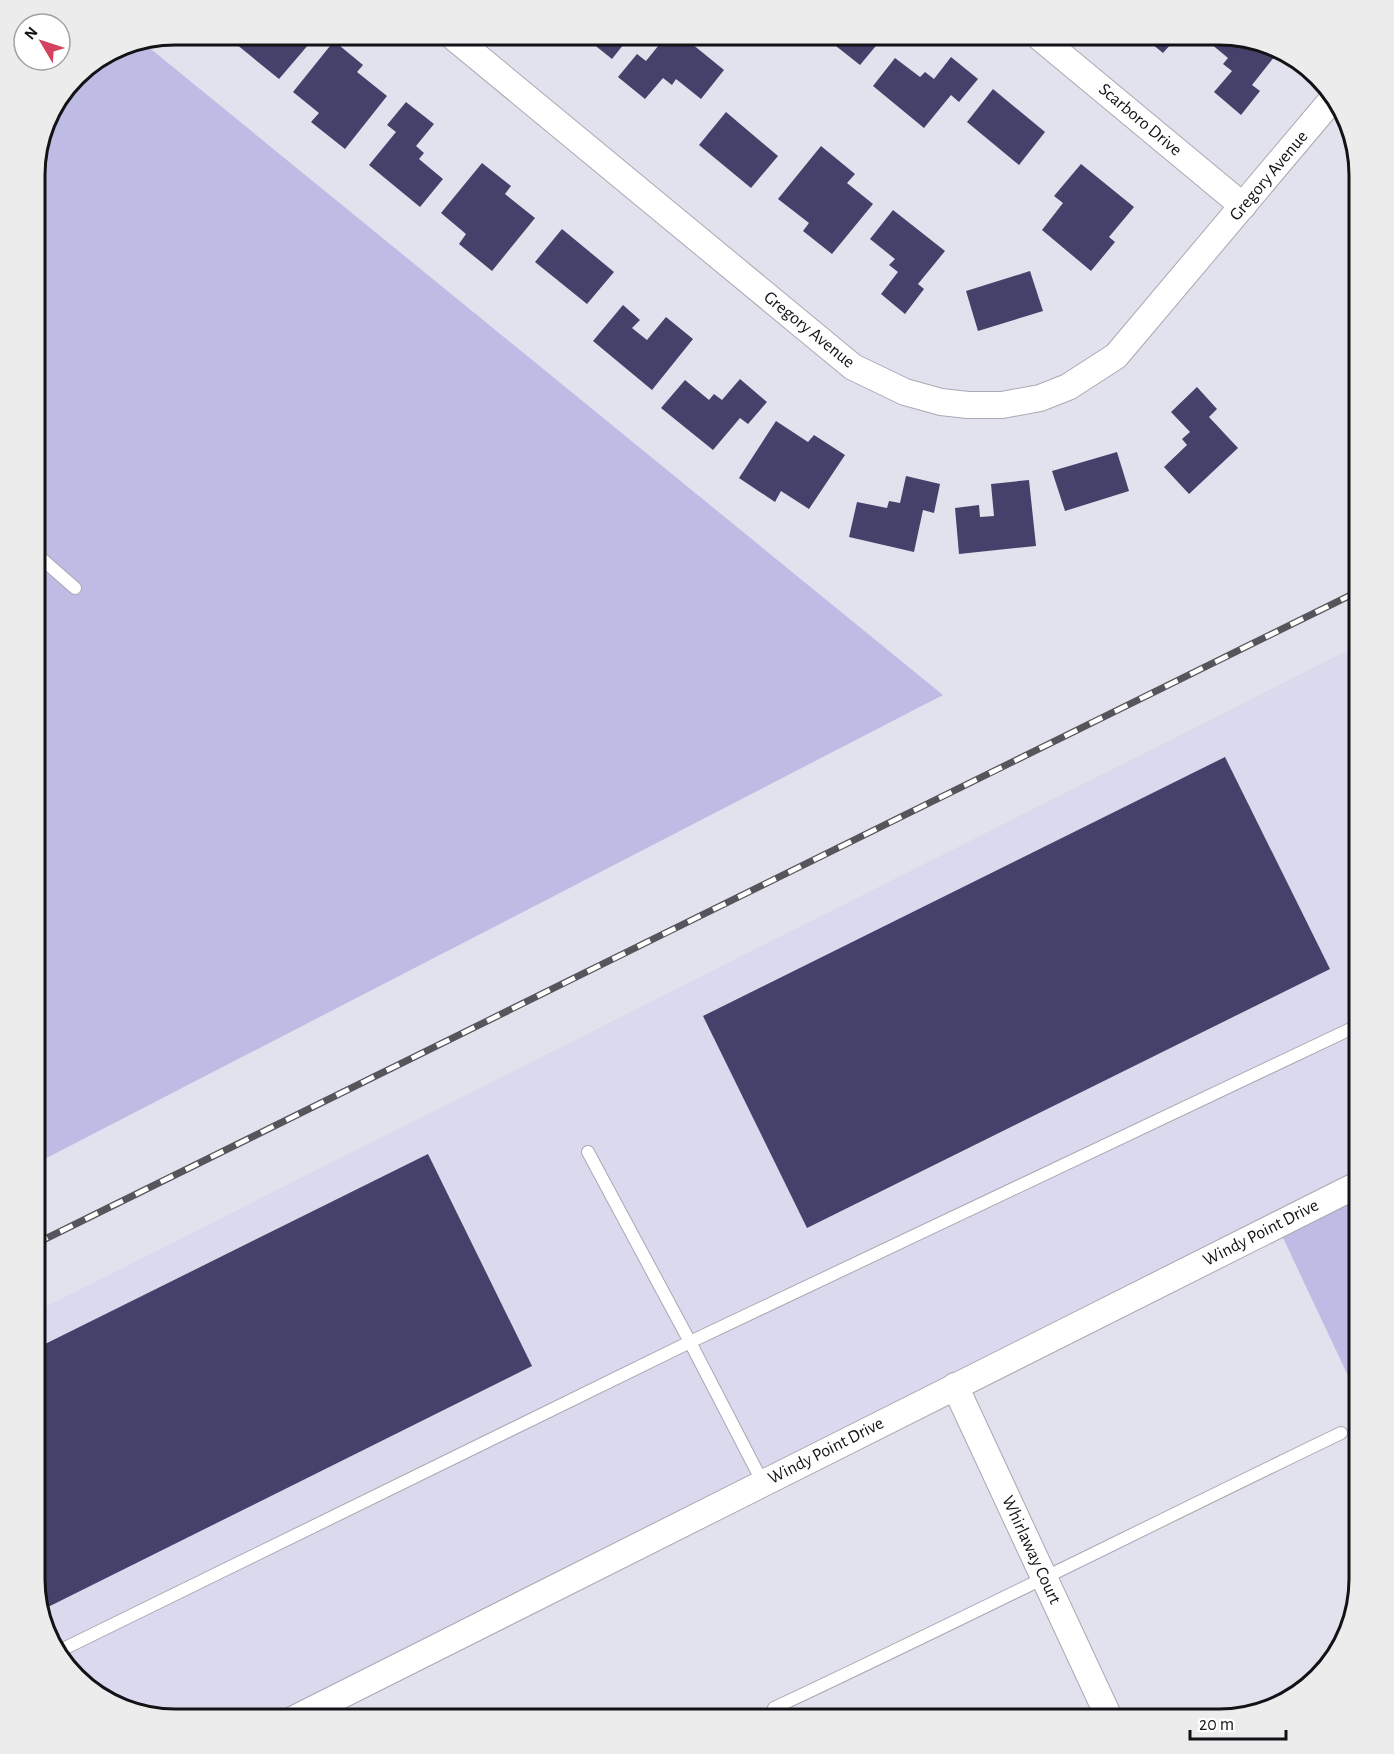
<svg xmlns="http://www.w3.org/2000/svg" width="1394" height="1754" viewBox="0 0 1394 1754" font-family="'Alegreya Sans',sans-serif">
	<style>
		.built { fill: #dbd9ed }
		.green { fill: #bebbe5 }
		.building { fill: #46416b }
		.lines { fill: none; stroke-linecap: round; stroke-linejoin: round }
		.service-casing { stroke: #a9a8b4; stroke-width: 14 }
		.minor-casing { stroke: #a9a8b4; stroke-width: 28 }
		.service { stroke: #fff; stroke-width: 12 }
		.minor { stroke: #fff; stroke-width: 26 }
		.rail-casing { stroke: #55555b; stroke-width: 7 }
		.rail { stroke: #fff; stroke-width: 4.5; stroke-dasharray: 14; stroke-linecap: butt }
		.labels { text-anchor: middle; dominant-baseline: central; stroke-width: 6; stroke-linejoin: round; paint-order: stroke }
		.street-label { font-size: 18px; fill: #131317; stroke: #fff }
		.rim { fill: none; stroke: #131317; stroke-width: 3 }
	</style>
	<rect width="100%" height="100%" fill="#e2e2ee"/>
	<polygon class="built" points="1359,645 1359,1169 266,1719 175,1719 113,1705 58,1657 35,1579 35,1312"/>
	<g class="green">
		<polygon points="141,41 943,695 35,1164 35,166 49,113 82,70 122,45"/>
		<polygon points="1359,1190 1359,1399 1277,1225"/>
	</g>
	<g class="building">
		<polygon points="225,35 280,35 284,38 287,35 298,35 309,44 279,79"/>
		<polygon points="582,35 631,35 612,59"/>
		<polygon points="667,35 681,35 724,70 701,99 676,79 672,85 663,78 645,99 618,77 637,54 646,61"/>
		<polygon points="822,35 885,35 860,65"/>
		<polygon points="1141,35 1179,35 1163,53"/>
		<polygon points="1207,35 1227,35 1279,51 1252,85 1260,91 1241,115 1214,92 1232,71 1223,64 1228,58 1204,38"/>
		<polygon points="334,41 363,65 357,72 387,96 345,149 311,122 319,113 293,92"/>
		<polygon points="951,57 978,79 959,102 951,95 924,128 873,86 895,58 920,77 925,72 934,79"/>
		<polygon points="993,89 1045,132 1019,165 967,122"/>
		<polygon points="406,102 434,124 416,146 424,153 419,159 443,179 420,207 369,165 396,132 387,125"/>
		<polygon points="726,112 778,156 751,188 699,145"/>
		<polygon points="821,146 855,174 847,183 873,204 832,254 803,231 809,223 778,199"/>
		<polygon points="482,163 511,186 505,194 535,218 492,271 459,244 466,234 441,213"/>
		<polygon points="1081,164 1134,207 1109,237 1115,242 1091,271 1042,230 1063,203 1054,196"/>
		<polygon points="893,210 945,251 918,284 924,289 905,314 881,294 898,272 889,265 895,259 870,239"/>
		<polygon points="562,229 614,272 587,304 535,262"/>
		<polygon points="1030,271 1043,311 978,331 966,291"/>
		<polygon points="623,305 640,320 632,328 647,340 666,317 693,339 652,390 593,341"/>
		<polygon points="740,379 767,402 748,424 740,418 713,450 661,408 685,380 709,400 714,394 722,400"/>
		<polygon points="1197,387 1217,409 1209,417 1238,448 1189,494 1164,467 1187,445 1182,439 1190,432 1171,412"/>
		<polygon points="776,421 808,442 814,435 845,455 809,509 781,491 775,502 739,478"/>
		<polygon points="1117,452 1129,491 1065,511 1052,471"/>
		<polygon points="906,476 940,484 934,513 923,510 914,552 849,537 857,502 887,508 889,501 900,503"/>
		<polygon points="1029,480 1036,546 959,554 955,508 979,505 980,517 994,516 991,484"/>
		<polygon points="1225,757 1330,969 807,1228 703,1016"/>
		<polygon points="428,1154 532,1366 44,1609 34,1579 35,1349"/>
	</g>
	<g class="lines">
		<defs>
			<g id="service">
				<polyline points="35,553 75,588"/>
				<polyline points="763,1483 690,1342 1359,1025"/>
				<polyline points="57,1652 690,1342 588,1152"/>
				<path d="M774 1708C964 1619 1152 1524 1341 1433"/>
				<polyline points="1107,1715 1107,1713 1130,1719"/>
			</g>
			<g id="minor">
				<polyline points="451,35 853,367 905,392 941,402 968,405 1002,405 1040,398 1068,387 1116,356 1335,96"/>
				<polyline points="1037,35 1243,206"/>
				<polyline points="955,1386 1107,1713"/>
				<polyline points="294,1719 1359,1184"/>
			</g>
		</defs>
		<use href="#service" class="service-casing"/>
		<use href="#minor" class="minor-casing"/>
		<use href="#service" class="service"/>
		<use href="#minor" class="minor"/>
		<defs>
			<polyline id="rail" points="35,1244 1359,591"/>
		</defs>
		<use href="#rail" class="rail-casing"/>
		<use href="#rail" class="rail"/>
	</g>
	<g class="labels">
		<g class="street-label">
			<text transform="translate(1140 120) rotate(40)">Scarboro Drive</text>
			<text transform="translate(1269 176) rotate(-50)">Gregory Avenue</text>
			<text transform="translate(809 330) rotate(39)">Gregory Avenue</text>
			<text transform="translate(1261 1233) rotate(-27)">Windy Point Drive</text>
			<text transform="translate(826 1451) rotate(-27)">Windy Point Drive</text>
			<text transform="translate(1031 1550) rotate(65)">Whirlaway Court</text>
		</g>
	</g>
	<path d="M0 0H1394V1754H0ZM175 45H1219A130 130 0 0 1 1349 175V1579A130 130 0 0 1 1219 1709H175A130 130 0 0 1 45 1579V175A130 130 0 0 1 175 45Z" fill="#ececec" fill-rule="evenodd"/>
	<path class="rim" d="M175 45H1219A130 130 0 0 1 1349 175V1579A130 130 0 0 1 1219 1709H175A130 130 0 0 1 45 1579V175A130 130 0 0 1 175 45Z"/>
	<g transform="translate(42 42) rotate(309)"><circle r="28" fill="#ffffff" stroke="#a1a1a2" stroke-width="1.5"/>
	<path d="M0-4.5L10 22L0 15L-10 22Z" fill="#d3435d"/>
	<text y="-9" font-size="16" font-weight="bold" text-anchor="middle" fill="#131317">N</text>
	</g>
	<path d="M1190 1730v9h96v-9" fill="none" stroke="#131317" stroke-width="3"/>
	<text x="1199" y="1730" font-size="18" fill="#131317" stroke="#ffffff" stroke-width="4.5" paint-order="stroke">20 m</text>
</svg>
